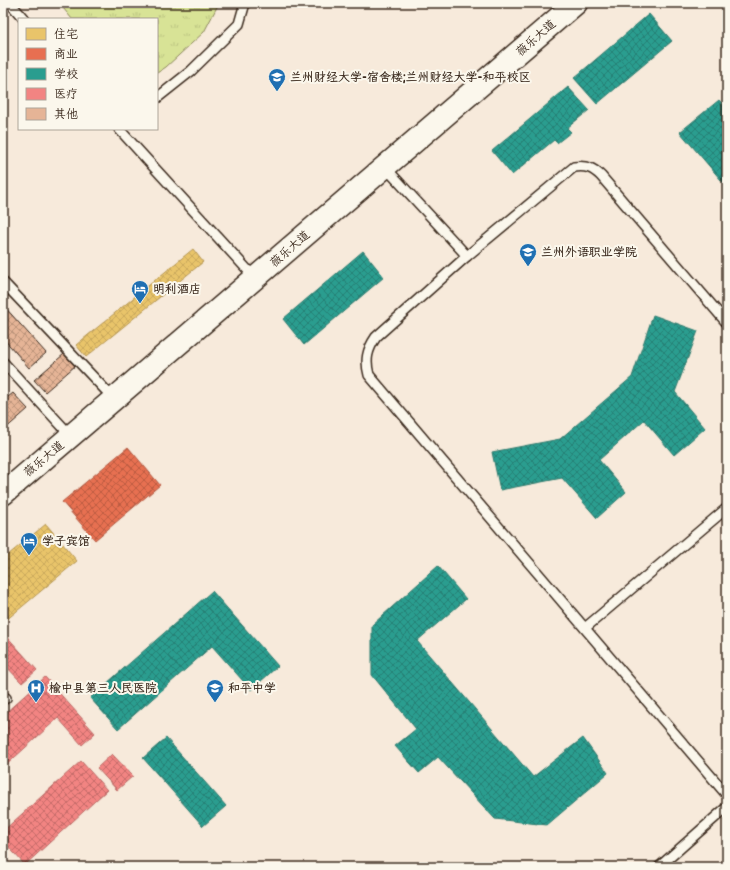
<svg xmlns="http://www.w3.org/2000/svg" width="730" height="870" viewBox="0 0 730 870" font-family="'Balsamiq Sans','LXGW WenKai TC',sans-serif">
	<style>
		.grass { fill: url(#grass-tufts); stroke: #8a865a }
		.homes { fill: url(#homes-cross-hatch); stroke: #b59653 }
		.shops { fill: url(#shops-cross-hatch); stroke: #b35a42 }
		.schools { fill: url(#schools-cross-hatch); stroke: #2f7a6d }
		.health { fill: url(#health-cross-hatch); stroke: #bb6964 }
		.building { fill: url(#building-cross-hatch); stroke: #3b2a1e }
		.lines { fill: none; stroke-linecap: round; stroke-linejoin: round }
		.lane-casing { stroke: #3b2a1e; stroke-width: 12 }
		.secondary-casing { stroke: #3b2a1e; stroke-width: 25 }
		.lane { stroke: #fbf7ec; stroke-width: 9 }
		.secondary { stroke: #fbf7ec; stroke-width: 22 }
		.labels { text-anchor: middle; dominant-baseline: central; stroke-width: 4; stroke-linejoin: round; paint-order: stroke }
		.street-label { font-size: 12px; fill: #3b2a1e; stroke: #fbf7ec }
		.poi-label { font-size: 12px; font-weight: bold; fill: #3b2a1e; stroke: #fbf7ec; text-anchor: start }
	</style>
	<defs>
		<pattern id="grass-tufts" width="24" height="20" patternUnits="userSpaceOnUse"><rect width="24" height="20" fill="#d8e396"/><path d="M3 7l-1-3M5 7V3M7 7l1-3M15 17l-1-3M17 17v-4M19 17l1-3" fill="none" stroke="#bac381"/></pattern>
		<pattern id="homes-cross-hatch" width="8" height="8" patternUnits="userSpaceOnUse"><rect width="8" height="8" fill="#e9c46a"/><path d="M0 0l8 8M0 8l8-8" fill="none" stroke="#c9a95b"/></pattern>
		<pattern id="shops-cross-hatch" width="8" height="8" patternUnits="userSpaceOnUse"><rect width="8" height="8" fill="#e76f51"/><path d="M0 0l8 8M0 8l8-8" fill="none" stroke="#bc5b43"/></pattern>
		<pattern id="schools-cross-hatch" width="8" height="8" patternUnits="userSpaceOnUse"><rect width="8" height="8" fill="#2a9d8f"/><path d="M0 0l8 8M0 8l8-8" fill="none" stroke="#258074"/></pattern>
		<pattern id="health-cross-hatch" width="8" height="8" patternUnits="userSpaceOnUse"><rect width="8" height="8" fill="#f28482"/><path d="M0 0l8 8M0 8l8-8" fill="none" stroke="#c56c6a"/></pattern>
		<pattern id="building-cross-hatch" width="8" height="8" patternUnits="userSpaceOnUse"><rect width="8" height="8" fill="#e5b496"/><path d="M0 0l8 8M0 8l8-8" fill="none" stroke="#bb937a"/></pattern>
	</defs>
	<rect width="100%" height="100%" fill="#f7eadb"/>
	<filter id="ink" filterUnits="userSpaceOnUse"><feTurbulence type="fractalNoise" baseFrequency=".025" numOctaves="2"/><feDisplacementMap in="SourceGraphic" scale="8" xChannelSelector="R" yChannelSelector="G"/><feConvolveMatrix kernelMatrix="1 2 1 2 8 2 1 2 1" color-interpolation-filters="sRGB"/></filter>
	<g filter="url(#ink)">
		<polygon class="grass" points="59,3 219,3 204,32 166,67 157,73 157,19 72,19"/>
		<g class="homes">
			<polygon points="193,249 203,262 86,357 76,345"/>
			<polygon points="46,524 77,561 5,621 3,619 3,559"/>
		</g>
		<polygon class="shops" points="128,447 160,485 95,540 62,502"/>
		<g class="schools">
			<polygon points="649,14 672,41 597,104 574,78"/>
			<polygon points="568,87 589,110 567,128 571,132 557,143 554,140 512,175 492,151"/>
			<polygon points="719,100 727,109 727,187 680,132"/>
			<polygon points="363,251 384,277 304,345 283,319"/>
			<polygon points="653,315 698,331 675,392 705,428 674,455 644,420 599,460 626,492 597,518 562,478 500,490 492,452 560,439 632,377"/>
			<polygon points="438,566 466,599 417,641 533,777 583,738 608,773 547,825 495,819 438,757 419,773 395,746 416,729 372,675 372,625"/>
			<polygon points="212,591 278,666 251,690 212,646 118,729 90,698"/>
			<polygon points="166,738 226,806 203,826 143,758"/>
		</g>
		<g class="health">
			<polygon points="3,632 37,670 22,683 3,663"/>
			<polygon points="45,677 95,733 82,745 58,718 3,768 3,715"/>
			<polygon points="112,754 133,776 117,790 97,768"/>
			<polygon points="81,761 107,790 25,865 3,841 3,831"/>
		</g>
		<g class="building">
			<polygon points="3,305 46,353 29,368 3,338"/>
			<polygon points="64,354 75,366 45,392 34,380"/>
			<polygon points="13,393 28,409 3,431 3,401"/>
		</g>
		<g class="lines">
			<defs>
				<g id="lane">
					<polyline points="10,3 24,19"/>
					<polyline points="157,98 191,71 239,24 245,3"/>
					<polyline points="119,129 255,278"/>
					<polyline points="385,167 467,256"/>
					<polyline points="3,282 114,399"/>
					<path d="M727 323 601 176C593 168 586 165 574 167L467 256 376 337C367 350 365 360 369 375L727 795"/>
					<polyline points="3,362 71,436"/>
					<polyline points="585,628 727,508"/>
					<polyline points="3,700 6,698"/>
					<polyline points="659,867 727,807"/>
				</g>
				<polyline id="secondary" points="3,494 576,3"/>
			</defs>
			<use href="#lane" class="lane-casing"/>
			<use href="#secondary" class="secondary-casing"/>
			<use href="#lane" class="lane"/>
			<use href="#secondary" class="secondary"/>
		</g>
	</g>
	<defs>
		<symbol id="university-pin" viewBox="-11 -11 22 30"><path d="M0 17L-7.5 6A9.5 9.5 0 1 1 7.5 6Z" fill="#1f6fb2" stroke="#fbf7ec"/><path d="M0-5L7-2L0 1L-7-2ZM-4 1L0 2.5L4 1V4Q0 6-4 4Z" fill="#fff"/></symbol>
		<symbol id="hotel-pin" viewBox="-11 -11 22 30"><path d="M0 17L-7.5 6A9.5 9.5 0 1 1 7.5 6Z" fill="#1f6fb2" stroke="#fbf7ec"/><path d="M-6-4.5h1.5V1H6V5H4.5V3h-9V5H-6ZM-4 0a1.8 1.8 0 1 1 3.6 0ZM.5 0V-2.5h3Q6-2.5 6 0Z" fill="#fff"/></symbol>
		<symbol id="hospital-pin" viewBox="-11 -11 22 30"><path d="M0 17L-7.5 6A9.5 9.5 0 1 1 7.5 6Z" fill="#1f6fb2" stroke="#fbf7ec"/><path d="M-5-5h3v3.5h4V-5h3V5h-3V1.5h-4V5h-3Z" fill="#fff"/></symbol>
		<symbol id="school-pin" viewBox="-11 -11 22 30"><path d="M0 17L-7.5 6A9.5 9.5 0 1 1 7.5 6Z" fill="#1f6fb2" stroke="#fbf7ec"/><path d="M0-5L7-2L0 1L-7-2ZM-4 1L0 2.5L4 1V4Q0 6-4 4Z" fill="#fff"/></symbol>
	</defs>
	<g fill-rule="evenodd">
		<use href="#university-pin" x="267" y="67" width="20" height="27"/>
		<use href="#university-pin" x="518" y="242" width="20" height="27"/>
		<use href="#hotel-pin" x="130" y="279" width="20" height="27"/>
		<use href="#hotel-pin" x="19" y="531" width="20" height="27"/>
		<use href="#hospital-pin" x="26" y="678" width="20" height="27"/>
		<use href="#school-pin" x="205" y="678" width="20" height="27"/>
	</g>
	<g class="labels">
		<g class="street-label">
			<text transform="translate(536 38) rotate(-41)">薇乐大道</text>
			<text transform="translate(290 249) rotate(-41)">薇乐大道</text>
			<text transform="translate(44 459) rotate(-40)">薇乐大道</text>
		</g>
		<g class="poi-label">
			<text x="290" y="77">兰州财经大学-宿舍楼;兰州财经大学-和平校区</text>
			<text x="541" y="252">兰州外语职业学院</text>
			<text x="153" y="289">明利酒店</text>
			<text x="42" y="541">学子宾馆</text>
			<text x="49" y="688">榆中县第三人民医院</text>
			<text x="228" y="688">和平中学</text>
		</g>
	</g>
	<rect width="730" height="870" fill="none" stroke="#fbf7ec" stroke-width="16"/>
	<rect x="8" y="8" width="714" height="854" fill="none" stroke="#3b2a1e" stroke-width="1.5" filter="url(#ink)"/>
	<rect x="18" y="18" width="140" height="112" fill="#fbf7ec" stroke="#aea59a"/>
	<rect x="26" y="28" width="20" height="12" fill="#e9c46a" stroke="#aea59a"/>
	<text x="54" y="38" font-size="12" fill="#3b2a1e">住宅</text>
	<rect x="26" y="48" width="20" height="12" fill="#e76f51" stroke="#aea59a"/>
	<text x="54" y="58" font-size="12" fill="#3b2a1e">商业</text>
	<rect x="26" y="68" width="20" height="12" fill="#2a9d8f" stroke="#aea59a"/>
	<text x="54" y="78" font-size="12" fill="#3b2a1e">学校</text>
	<rect x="26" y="88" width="20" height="12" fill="#f28482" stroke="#aea59a"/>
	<text x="54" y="98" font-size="12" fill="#3b2a1e">医疗</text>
	<rect x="26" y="108" width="20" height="12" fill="#e5b496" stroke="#aea59a"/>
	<text x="54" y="118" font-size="12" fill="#3b2a1e">其他</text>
</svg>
